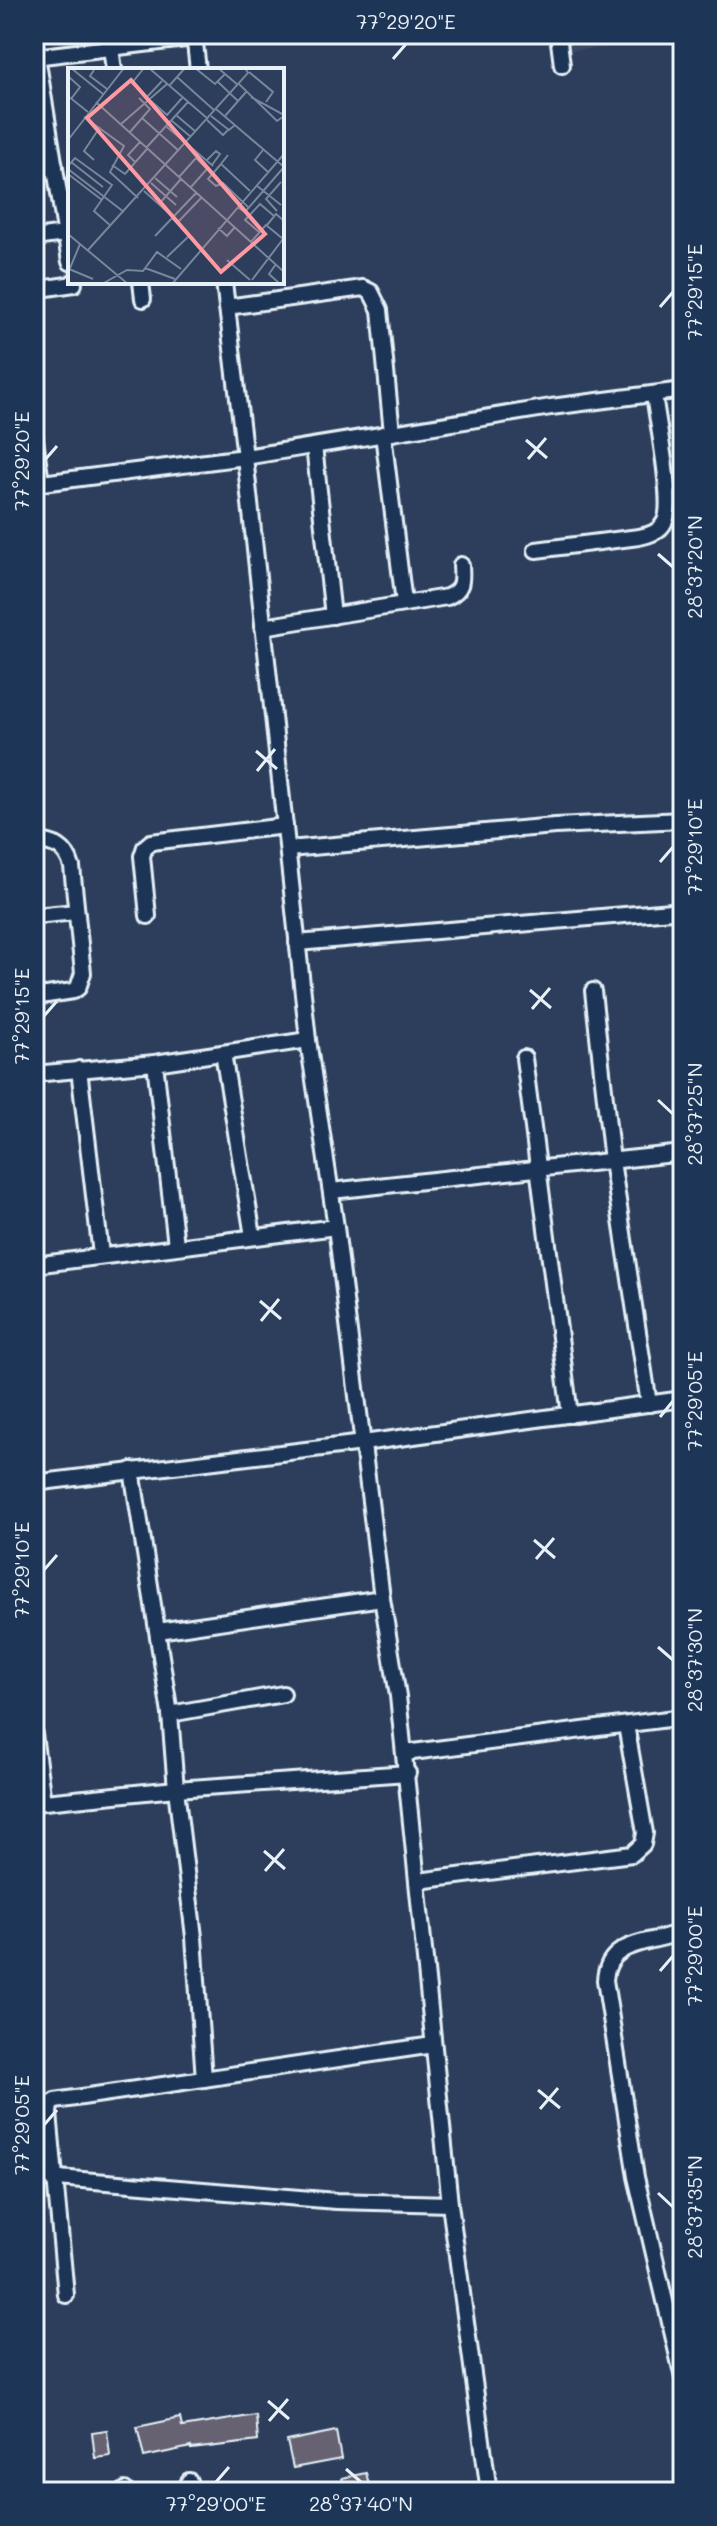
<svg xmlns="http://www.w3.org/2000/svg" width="717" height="2526" viewBox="0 0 717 2526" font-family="Mali,sans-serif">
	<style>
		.built { fill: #3d4963 }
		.building { fill: #666272; stroke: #e8f1f8; stroke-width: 2 }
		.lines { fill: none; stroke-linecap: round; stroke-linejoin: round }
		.street-casing { stroke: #e8f1f8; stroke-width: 20 }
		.street { stroke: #1d3557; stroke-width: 14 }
		.ticks { fill: none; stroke: #e8f1f8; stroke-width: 3 }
		.inset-road { fill: none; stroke: #77869a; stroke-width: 2 }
		.view { fill: #ff9aa2; fill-opacity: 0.15; stroke: #ff9aa2; stroke-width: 4 }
		.inset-edge { fill: none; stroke: #e8f1f8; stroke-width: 4 }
		.neatline { fill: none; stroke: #e8f1f8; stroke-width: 3 }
		.ticks-label { font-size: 20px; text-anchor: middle; fill: #e8f1f8 }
	</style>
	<rect width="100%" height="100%" fill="#2c3e5c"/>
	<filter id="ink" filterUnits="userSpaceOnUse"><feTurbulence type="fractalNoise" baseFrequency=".0125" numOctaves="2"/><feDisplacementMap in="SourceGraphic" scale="16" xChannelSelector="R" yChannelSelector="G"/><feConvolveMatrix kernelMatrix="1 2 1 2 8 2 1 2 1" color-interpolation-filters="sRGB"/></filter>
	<g filter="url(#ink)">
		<polygon class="built" points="558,34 683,34 683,42 561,51"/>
		<g class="building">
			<polygon points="256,2415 258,2441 191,2449 191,2447 144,2457 137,2427 180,2418 182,2427"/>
			<polygon points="107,2430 110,2456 95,2458 92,2432"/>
			<polygon points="336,2431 341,2459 293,2468 287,2441"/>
			<polygon points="366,2473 371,2492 345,2492 342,2478"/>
		</g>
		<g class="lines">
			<defs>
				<g id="street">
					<polyline points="194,34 198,70"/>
					<polyline points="558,34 562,65"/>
					<polyline points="111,48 114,70"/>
					<polyline points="37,56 70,262"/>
					<polyline points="34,57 194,38"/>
					<polyline points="34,170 55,167"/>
					<polyline points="34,238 65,234"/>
					<polyline points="141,282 143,299"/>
					<polyline points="224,282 245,457 308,1040 336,1227 382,1598 398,1696 450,2204 489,2492"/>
					<polyline points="34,290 74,284 73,282"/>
					<polyline points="227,307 363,288 371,292 380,310 392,433"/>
					<polyline points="34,432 41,483"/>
					<polyline points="383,434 404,603"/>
					<polyline points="314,446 333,616"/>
					<polyline points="34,484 245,457 551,407 683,390"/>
					<path d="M536 550 639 537C649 535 660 532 665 521 674 502 657 420 654 394"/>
					<path d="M263 627 447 597C463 590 462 581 461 565"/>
					<path d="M34 840C55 843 66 846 72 867L83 973 78 988 73 991 34 997"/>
					<polyline points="288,849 555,826 683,820"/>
					<polyline points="34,916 76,912"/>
					<polyline points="148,916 142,856 145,847 151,842 285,826"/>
					<polyline points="297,943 683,910"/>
					<polyline points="593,991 612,1161 649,1404"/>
					<polyline points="223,1053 253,1236"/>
					<polyline points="524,1058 570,1415"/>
					<polyline points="155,1063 176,1245"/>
					<polyline points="79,1069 101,1255"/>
					<polyline points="34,1074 155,1063 308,1040"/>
					<polyline points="331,1191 683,1153"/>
					<polyline points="34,1265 336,1227"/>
					<polyline points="132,1470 170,1714 176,1789 194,1937 204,2079"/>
					<polyline points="34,1483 363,1443 683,1399"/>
					<polyline points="158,1631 382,1598"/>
					<polyline points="170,1714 283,1694"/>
					<polyline points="34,1734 43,1802"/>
					<polyline points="405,1753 683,1717"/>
					<polyline points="34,1803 176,1789 408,1773"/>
					<polyline points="418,1881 632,1854 643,1844 645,1833 626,1725"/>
					<path d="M683 1931C652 1945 608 1938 605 1980L636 2177 683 2378"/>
					<polyline points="34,2176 336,2201 450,2204"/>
					<polyline points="66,2295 49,2113 50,2105 55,2101 433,2045"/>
					<polyline points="189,2481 192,2492"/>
					<polyline points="125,2490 125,2492"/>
				</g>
			</defs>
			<use href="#street" class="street-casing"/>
			<use href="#street" class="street"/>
		</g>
	</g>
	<path class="ticks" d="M393 59 406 44M660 307 673 292M526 440 547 458M528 459 546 438M44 461 57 446M658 554 673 567M256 751 277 769M257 771 275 749M660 862 673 847M530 990 551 1008M532 1009 550 988M44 1016 57 1001M658 1100 673 1114M260 1301 281 1319M261 1321 279 1299M660 1417 673 1401M534 1540 555 1558M536 1559 554 1538M44 1570 57 1555M658 1647 673 1660M264 1851 285 1869M265 1871 284 1849M660 1971 673 1956M538 2090 560 2108M540 2109 558 2088M44 2125 57 2110M658 2193 673 2207M268 2401 289 2419M269 2421 288 2399M346 2469 361 2482M216 2482 229 2467"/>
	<g transform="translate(68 68)">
		<rect width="216" height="216" fill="#2c3e5c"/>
		<path class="inset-road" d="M3 0 35 26M76 0 64 15 79 29 94 13M81 0 140 51M127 0 147 16 157 6M150 0 170 17M26 2 22 8 39 21M181 4 205 24 198 34M0 8 12 19 3 31M109 9 147 43M150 14 170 33M171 16 209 53 216 48M101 18 117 0M0 28 20 44M183 29 216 47M83 33 99 47 115 29M28 34 216 204M148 41 216 99M108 47 128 64M143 48 161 62 167 57M157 48 178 24M16 49 56 78 42 104 70 130M74 50 111 83M139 52 155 67 160 62M104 53 123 69M53 56 99 16M99 59 145 98M62 64 82 41 71 30M0 72 56 0M78 80 120 34M195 82 187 92 200 104M160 87 153 96 182 123M26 92 16 83 32 59M139 92 148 83 152 86 144 97M3 94 35 119M67 94 60 87 72 74M153 96 140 111 148 118 155 115 181 140M44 97 57 106 79 81M0 98 7 90 44 117 26 143 43 158M0 101 56 144M0 106 34 132M111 109 128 90M87 110 109 129M83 115 108 137M188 117 213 137M123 119 139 101 128 90M76 123 105 149M91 136 113 111M169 139 177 144 216 99M209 143 198 131 213 114M109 155 134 129M199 157 208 146 216 153M150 160 159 168 167 159M191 164 177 152 192 136 206 148M0 166 60 216M87 168 129 124M183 174 198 157 215 171 184 212M20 182 180 5 177 0M99 189 121 168 104 150M159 192 182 212M208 196 201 206 212 216M77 200 107 211M1 201 25 211M0 205 12 176M34 216 59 202 75 203 89 184 113 201M104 216 216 86"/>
		<path class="view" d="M63 12 197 166 153 204 19 50Z"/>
		<rect width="216" height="216" class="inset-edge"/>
	</g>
	<rect width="717" height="2526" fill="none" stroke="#1d3557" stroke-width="88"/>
	<rect x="44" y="44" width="629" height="2438" class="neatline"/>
	<g class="ticks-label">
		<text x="406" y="29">77°29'20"E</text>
		<text transform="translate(695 292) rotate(-90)" y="7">77°29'15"E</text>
		<text transform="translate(22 461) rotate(-90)" y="7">77°29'20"E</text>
		<text transform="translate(695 567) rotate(-90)" y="7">28°37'20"N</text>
		<text transform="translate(695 847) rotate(-90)" y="7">77°29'10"E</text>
		<text transform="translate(22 1016) rotate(-90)" y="7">77°29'15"E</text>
		<text transform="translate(695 1114) rotate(-90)" y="7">28°37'25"N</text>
		<text transform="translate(695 1401) rotate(-90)" y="7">77°29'05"E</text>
		<text transform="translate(22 1570) rotate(-90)" y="7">77°29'10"E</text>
		<text transform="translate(695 1660) rotate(-90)" y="7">28°37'30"N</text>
		<text transform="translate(695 1956) rotate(-90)" y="7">77°29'00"E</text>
		<text transform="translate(22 2125) rotate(-90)" y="7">77°29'05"E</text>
		<text transform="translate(695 2207) rotate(-90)" y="7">28°37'35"N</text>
		<text x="216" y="2511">77°29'00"E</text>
		<text x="361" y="2511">28°37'40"N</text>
	</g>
</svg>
